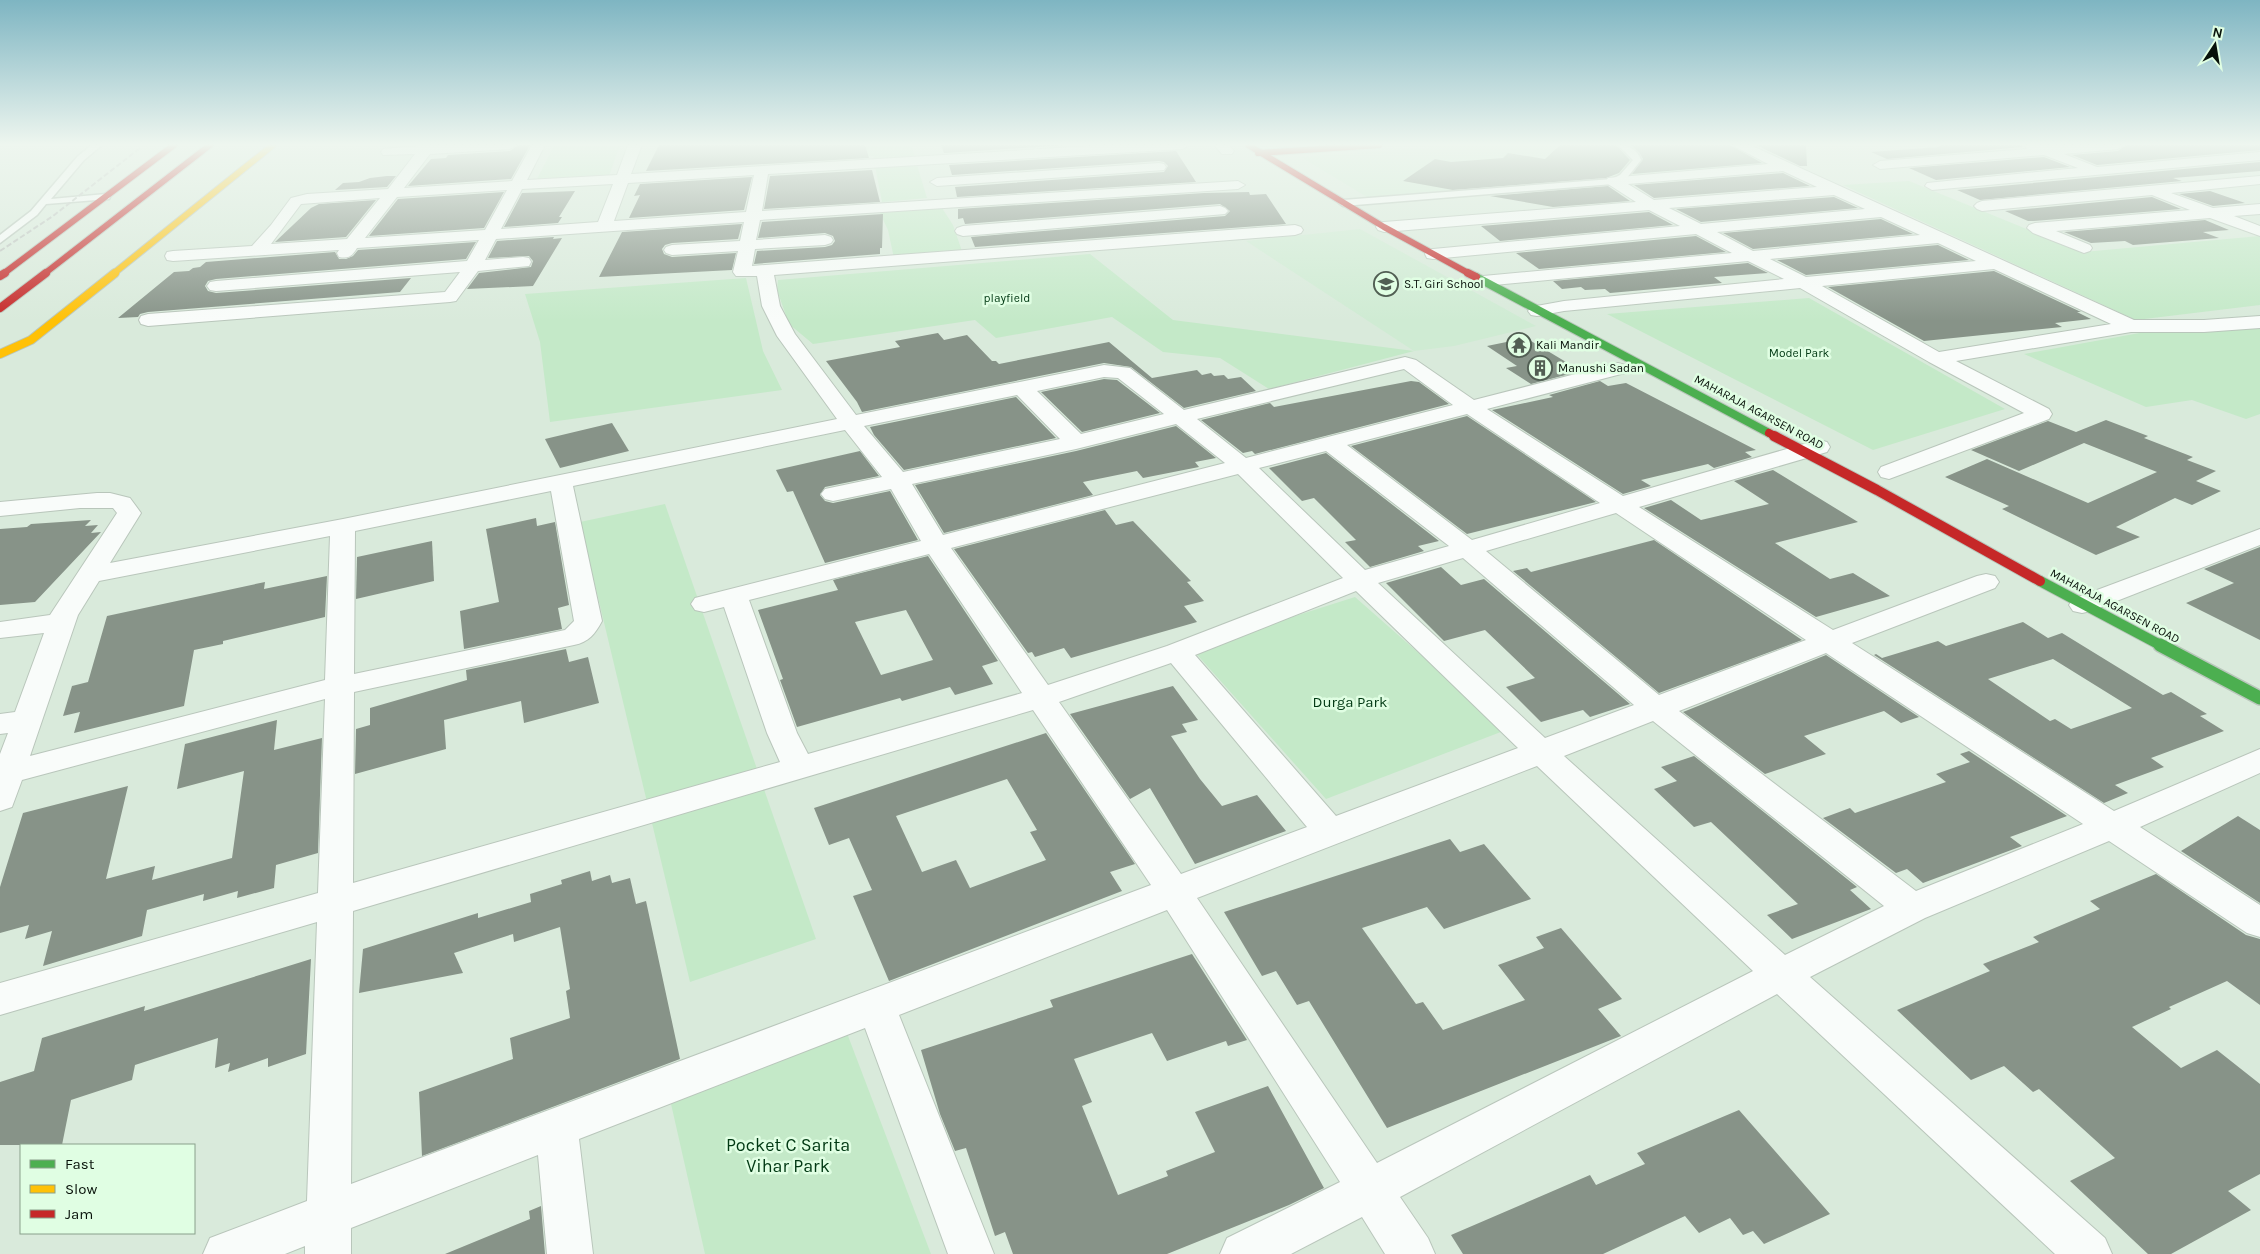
<svg xmlns="http://www.w3.org/2000/svg" width="2260" height="1254" viewBox="0 0 2260 1254" font-family="Karla,sans-serif">
	<style>
		.built { fill: #cfebd3 }
		.green { fill: #c4e9c8 }
		.building { fill: #879388; fill-rule: evenodd }
		.lines { fill: none; stroke-linecap: round; stroke-linejoin: round }
		.lane-casing { stroke: #b9c6bb; stroke-width: 3 }
		.street-casing { stroke: #b9c6bb; stroke-width: 2 }
		.fast-far2-casing { stroke: #b9c6bb; stroke-width: 10 }
		.fast-far1-casing { stroke: #b9c6bb; stroke-width: 12 }
		.fast-casing { stroke: #b9c6bb; stroke-width: 16 }
		.slow-far1-casing { stroke: #b9c6bb; stroke-width: 8 }
		.slow-casing { stroke: #b9c6bb; stroke-width: 10 }
		.jam-far2-casing { stroke: #b9c6bb; stroke-width: 8 }
		.jam-far1-casing { stroke: #b9c6bb; stroke-width: 10 }
		.jam-casing { stroke: #b9c6bb; stroke-width: 12 }
		.lane { fill: #f9fcfa; fill-rule: evenodd }
		.street { fill: #f9fcfa; fill-rule: evenodd }
		.fast-far2 { stroke: #4caf50; stroke-width: 8 }
		.fast-far1 { stroke: #4caf50; stroke-width: 10 }
		.fast { stroke: #4caf50; stroke-width: 13 }
		.slow-far1 { stroke: #ffc107; stroke-width: 6 }
		.slow { stroke: #ffc107; stroke-width: 8 }
		.jam-far2 { stroke: #c62828; stroke-width: 6 }
		.jam-far1 { stroke: #c62828; stroke-width: 8 }
		.jam { stroke: #c62828; stroke-width: 10 }
		.rail { stroke: #bec3bf; stroke-width: 2; stroke-dasharray: 5.5 2.5; stroke-linecap: butt }
		.labels { text-anchor: middle; dominant-baseline: central; stroke-width: 5; stroke-linejoin: round; paint-order: stroke }
		.far-poi-label { font-size: 12px; fill: #08120a; stroke: #e0fee3; text-anchor: start }
		.far-park-label { font-size: 12px; fill: #013913; stroke: #e0fee3 }
		.far-street-label { font-size: 12px; fill: #08120a; stroke: #e0fee3 }
		.park-label { font-size: 15px; fill: #013913; stroke: #e0fee3 }
		.near-park-label { font-size: 18px; fill: #013913; stroke: #e0fee3 }
	</style>
	<rect width="100%" height="100%" fill="#d9eadb"/>
	<g class="built">
		<polygon points="1465,145 1728,145 1768,164 1367,197 1301,157"/>
		<polygon points="1360,229 1536,326 1454,346 1414,351 1246,241"/>
	</g>
	<g class="green">
		<polygon points="620,145 609,176 536,181 554,146"/>
		<polygon points="847,145 911,145 927,198 882,202 873,156 848,157"/>
		<polygon points="1909,181 2083,252 2260,236 2260,305 2136,320 1843,185"/>
		<polygon points="942,208 953,225 963,254 894,258 888,230 880,213"/>
		<polygon points="1090,254 1173,320 1414,351 1269,389 1220,358 1163,352 1112,317 996,338 975,320 813,344 789,324 777,290 778,280"/>
		<polygon points="746,278 763,351 782,390 550,422 540,342 525,294"/>
		<polygon points="1809,298 2005,409 1873,450 1607,314"/>
		<polygon points="2260,325 2260,414 2246,419 2192,400 2146,407 2024,354 2145,332"/>
		<polygon points="665,504 816,939 690,982 580,522"/>
		<polygon points="1355,597 1506,730 1326,799 1192,649"/>
		<polygon points="845,1028 931,1254 705,1254 669,1095"/>
	</g>
	<g class="building">
		<polygon points="518,145 530,145 511,179 408,186 431,159 446,158 448,155 510,151"/>
		<polygon points="659,145 865,145 869,158 646,171"/>
		<polygon points="941,145 1069,145 944,153"/>
		<polygon points="1560,145 1616,145 1630,160 1619,173 1606,178 1453,190 1403,181 1435,159 1451,162 1503,158 1508,153 1545,159"/>
		<polygon points="1630,145 1730,145 1762,163 1632,174 1643,159 1639,152"/>
		<polygon points="1756,145 1806,145 1807,166 1800,166"/>
		<polygon points="1940,145 2022,145 2023,147 1887,159 1871,152 1939,147"/>
		<polygon points="2126,145 2260,145 2260,150 2097,165 2072,155 2118,151"/>
		<polygon points="1176,151 1196,182 957,197 955,187 1164,172 1168,166 1164,162 1159,161 952,175 949,165"/>
		<polygon points="2044,157 2070,167 1936,180 1909,168"/>
		<polygon points="2260,162 2260,171 2173,178 2182,181 1980,200 1957,190"/>
		<polygon points="872,170 880,202 764,209 770,176"/>
		<polygon points="1783,173 1810,186 1654,198 1634,185"/>
		<polygon points="387,176 396,176 387,187 335,190 343,183 359,182 370,178"/>
		<polygon points="752,177 744,210 629,218 640,195 634,196 640,184"/>
		<polygon points="1608,186 1630,201 1553,207 1490,196"/>
		<polygon points="575,191 559,217 562,217 558,223 504,227 522,193"/>
		<polygon points="2210,191 2245,203 2213,206 2179,194"/>
		<polygon points="504,192 484,228 369,236 398,199"/>
		<polygon points="1249,192 1250,195 1266,194 1286,224 975,247 971,237 1225,216 1230,211 1220,204 965,224 963,218 958,219 958,209 1204,193"/>
		<polygon points="1834,197 1858,208 1701,222 1676,209"/>
		<polygon points="2152,197 2181,209 2034,221 2028,221 2005,211"/>
		<polygon points="376,200 346,237 275,242 311,208 319,204"/>
		<polygon points="1649,212 1673,225 1500,241 1481,226"/>
		<polygon points="883,214 882,248 880,248 880,254 754,264 757,251 825,247 832,245 835,241 833,236 825,233 758,238 762,222"/>
		<polygon points="1881,219 1913,234 1753,249 1723,233"/>
		<polygon points="2205,220 2229,230 2203,232 2219,238 2133,245 2125,241 2091,243 2064,232"/>
		<polygon points="742,224 738,239 672,243 665,245 662,249 664,254 672,257 736,253 732,270 599,277 622,232"/>
		<polygon points="1696,236 1726,252 1539,269 1516,253"/>
		<polygon points="554,237 553,239 562,238 533,286 467,289 479,273 531,267 533,261 529,256 488,258 497,241"/>
		<polygon points="476,242 466,259 216,279 208,281 205,286 208,291 216,293 411,278 400,292 148,312 140,314 138,317 118,318 174,272 189,271 193,268 200,267 206,262 335,252 339,259 346,259 353,256 358,250"/>
		<polygon points="1938,245 1969,260 1806,275 1777,260"/>
		<polygon points="1748,263 1768,273 1714,277 1722,283 1610,293 1605,289 1585,290 1581,287 1562,289 1553,281"/>
		<polygon points="1994,271 2081,312 2077,312 2091,319 2055,323 2062,327 1924,341 1828,287"/>
		<polygon points="938,333 944,340 967,335 992,361 996,361 999,364 1109,342 1152,378 1197,370 1202,375 1211,373 1214,376 1224,375 1228,379 1241,377 1256,391 1184,408 1131,367 1104,363 862,412 857,402 826,361 900,347 895,341"/>
		<polygon points="1526,338 1581,371 1531,384 1506,368 1517,366 1487,346"/>
		<polygon points="1104,379 1117,380 1160,413 1082,432 1041,392"/>
		<polygon points="1411,381 1419,382 1449,404 1255,454 1252,451 1243,453 1201,420 1270,403 1274,407"/>
		<polygon points="1600,381 1608,386 1626,383 1756,450 1745,452 1752,457 1714,468 1708,464 1641,480 1651,486 1623,494 1492,410 1553,397 1549,395"/>
		<polygon points="1016,397 1056,438 904,470 874,435 870,427"/>
		<polygon points="1467,416 1596,502 1467,534 1351,446"/>
		<polygon points="2106,420 2148,436 2144,438 2193,457 2187,460 2216,471 2196,481 2221,491 2192,505 2175,498 2116,527 2140,537 2096,555 2002,509 2009,506 1945,477 1987,459 2088,503 2157,472 2084,443 2019,471 1971,450 2048,421 2076,432"/>
		<polygon points="612,423 629,451 560,468 545,439"/>
		<polygon points="1176,426 1216,458 1195,462 1199,467 1143,478 1137,471 1083,482 1093,495 944,533 915,485 1076,451"/>
		<polygon points="860,451 879,476 825,487 820,495 825,501 833,503 890,491 918,540 825,563 793,491 787,492 776,470"/>
		<polygon points="1326,453 1439,541 1418,546 1424,551 1370,567 1345,542 1356,540 1314,498 1302,501 1269,468"/>
		<polygon points="1773,470 1858,522 1775,543 1830,579 1853,573 1890,596 1816,617 1644,508 1671,500 1701,520 1769,504 1734,481"/>
		<polygon points="1105,510 1116,525 1133,521 1191,581 1187,582 1204,601 1184,606 1197,622 1071,658 1064,648 1035,657 1032,652 1028,653 954,549"/>
		<polygon points="536,518 537,526 555,522 569,605 558,608 562,629 464,649 460,611 499,602 486,529"/>
		<polygon points="91,520 85,526 98,525 91,533 101,532 35,602 0,605 0,529 27,527 31,524"/>
		<polygon points="1654,540 1802,640 1659,693 1513,571 1527,568 1531,572"/>
		<polygon points="432,541 434,581 356,599 357,557"/>
		<polygon points="2260,547 2260,640 2186,603 2234,583 2204,569"/>
		<path d="M928 556 998 661 982 666 993 684 955 695 950 687 902 701 900 698 797 727 780 680 783 679 758 610 838 590 833 580ZM906 610 933 660 881 675 855 622Z"/>
		<polygon points="1441,567 1461,585 1484,579 1630,704 1590,717 1583,710 1541,722 1506,687 1535,678 1485,630 1444,641 1386,583"/>
		<polygon points="327,576 325,617 223,641 223,644 194,650 184,706 74,733 80,712 63,716 72,686 88,682 107,616 265,582 264,589"/>
		<path d="M2023 622 2048 638 2062 633 2163 695 2171 692 2207 714 2200 716 2224 731 2151 758 2164 767 2115 785 2128 793 2104 803 1874 655 1876 654 1882 658 1938 641 1946 646ZM2053 659 2132 708 2071 729 2055 719 2050 721 1988 679Z"/>
		<polygon points="566,649 569,662 588,657 599,703 524,723 521,701 444,720 446,749 355,774 356,729 370,725 370,708 467,680 466,670"/>
		<polygon points="1826,655 1919,717 1901,723 1884,711 1804,736 1826,754 1765,774 1683,712"/>
		<polygon points="1173,686 1198,720 1182,724 1187,732 1171,736 1200,779 1222,806 1257,795 1286,831 1195,864 1150,788 1130,799 1070,714"/>
		<polygon points="277,720 274,750 322,738 318,853 276,865 274,888 237,898 238,891 203,901 204,894 147,910 142,936 43,966 52,931 25,939 29,925 0,933 0,887 23,813 128,786 106,879 155,866 152,880 232,858 244,771 177,789 185,744"/>
		<path d="M1046 733 1135 864 1110 872 1122 891 889 981 853 896 872 890 849 838 829 845 814 808ZM1007 779 1037 830 1030 832 1046 860 970 888 956 860 922 872 896 816Z"/>
		<polygon points="1969,751 2067,816 2010,837 2022,846 1923,883 1907,869 1896,873 1823,818 1850,808 1855,813 1946,782 1936,774 1970,762 1960,754"/>
		<polygon points="1694,756 1857,887 1850,890 1871,909 1792,939 1767,915 1798,904 1711,822 1694,827 1654,789 1677,781 1661,767"/>
		<polygon points="2238,816 2260,830 2260,903 2181,851"/>
		<polygon points="1450,839 1460,852 1484,844 1531,899 1444,929 1427,907 1362,928 1416,1004 1423,1002 1443,1030 1525,1000 1498,965 1544,948 1536,937 1561,928 1622,999 1598,1009 1621,1036 1387,1128 1309,1001 1297,1005 1276,971 1262,976 1224,912"/>
		<polygon points="590,871 592,881 610,875 612,883 630,878 636,904 646,901 680,1059 422,1156 419,1092 513,1059 510,1038 570,1018 566,991 570,989 560,927 514,942 513,934 454,953 463,973 359,993 363,949 478,913 478,918 531,902 530,894 562,884 561,880"/>
		<polygon points="2156,874 2246,935 2260,939 2260,1005 2227,981 2169,1007 2171,1009 2132,1027 2181,1068 2217,1050 2260,1084 2260,1174 2228,1191 2251,1210 2171,1254 2148,1254 2070,1181 2115,1158 2039,1089 2033,1092 2004,1066 1971,1080 1897,1010 1990,971 1983,964 2039,942 2033,937 2100,909 2090,901"/>
		<polygon points="1192,954 1247,1040 1228,1046 1226,1041 1167,1061 1152,1033 1074,1059 1092,1102 1082,1106 1118,1195 1168,1176 1166,1171 1215,1152 1195,1112 1268,1086 1324,1188 1289,1205 1167,1254 1013,1254 1005,1232 995,1236 966,1148 955,1151 940,1114 921,1050 1053,1007 1050,1000"/>
		<polygon points="311,959 306,1054 268,1067 268,1058 228,1072 230,1063 215,1068 218,1038 135,1065 132,1080 71,1100 62,1145 0,1145 0,1082 34,1071 42,1038 145,1006 144,1011"/>
		<polygon points="1739,1110 1830,1214 1764,1244 1753,1231 1743,1235 1730,1218 1699,1233 1685,1216 1603,1254 1463,1254 1451,1235 1590,1175 1596,1185 1645,1164 1637,1153"/>
		<polygon points="541,1206 545,1254 445,1254 530,1219 529,1211"/>
	</g>
	<g class="lines">
		<defs>
			<g id="lane">
				<polygon points="92,145 102,145 84,160 51,199 106,194 110,197 109,199 46,204 37,215 0,243 0,235 31,211 78,156"/>
				<path d="M1618 145C1628 145 1638 150 1641 160L1626 179 1613 184 1343 206 1339 203 1343 200 1612 179 1620 175 1633 160Z"/>
			</g>
			<g id="street">
				<path d="M431 145H516L510 149 430 154 404 188 512 181 532 145H545L527 180 617 175 628 145H642L631 174 1108 145H1189L1183 149 768 174 762 211 1238 181 1245 185 1238 189 760 220 756 240 825 235 831 237 833 240 831 243 825 245 755 249 752 266 1295 225 1301 227 1303 230 1301 233 1295 235 774 275 780 306 795 334 856 415 1104 365 1130 368 1184 410 1405 357 1416 360 1474 400 1618 363 1625 365 1628 369 1625 373 1487 409 1623 496 1811 442 1819 440 1827 442 1830 447 1827 452 1639 507 1833 630 1977 576 1986 574 1995 576 1999 582 1995 588 1852 643 2114 811 2260 749V773L2140 827 2260 905V937L2247 933 2109 841 1925 918 1810 977 2105 1238 2112 1254H2055L1777 994 1400 1197 1428 1238 1435 1254H1385L1362 1217 1291 1254H1220L1227 1238 1340 1182 1167 910 899 1015 994 1254H948L865 1028 579 1139 593 1254H547L538 1155 351 1228V1254H305V1246L285 1254H203L210 1238 307 1201 317 922 0 1015V983L318 893 325 699 22 780 12 807 0 811V754L8 733 0 734V714L15 712 44 633 0 638V622L50 615 117 513 113 508H80L0 516V502L97 493H110L130 498 141 513 110 563 343 519 837 419 777 336 762 306 757 276H736L733 272 738 251 672 255 666 253 664 250 666 247 672 245 740 241 744 222 496 239 485 260 523 257 529 258 531 262 529 266 478 271 456 301 450 302 148 326 141 324 139 320 141 316 148 314 445 292 460 272 216 291 210 290 207 286 210 282 216 281 467 261 479 240 357 248C352 256 349 259 339 257L337 253 339 250 173 261 167 260 165 256 167 252 173 251 252 246 271 225 291 198 307 194 388 189 415 154 383 155 381 152 383 149ZM754 175 746 212 614 221 628 183ZM613 184 598 222 501 229 522 189ZM507 190 485 230 365 238 397 197ZM380 198 347 239 271 244 301 204ZM1404 369 1453 405 1246 458 1197 419ZM1104 377 1118 378 1164 414 1081 434 1037 391ZM1017 395 1060 439 903 472 864 426ZM1467 414 1600 503 1472 540 1347 445ZM1176 424 1225 463 943 535 912 484 1076 449ZM845 430 882 477 825 489 821 494 825 499 833 501 891 489 921 541 695 598 691 604 695 610 704 612 724 607 767 733 780 762 353 883 354 692 574 645C589 642 595 634 602 621L573 486ZM1326 451 1449 546 1365 570 1259 468ZM1238 474 1343 578 1167 646 1048 685 951 548ZM551 491 574 621 565 630 354 674 355 531ZM1616 513 1806 640 1659 695 1486 551ZM330 536 325 680 30 756 78 615 99 581ZM929 554 1022 693 808 754 797 733 749 600ZM1463 558 1634 705 1545 738 1378 583ZM1356 591 1518 748 1336 816 1195 655ZM1826 653 2083 824 1916 891 1679 711ZM1171 663 1307 827 1181 874 1059 702ZM1033 710 1151 885 351 1184 353 911ZM1653 721 1884 906 1785 955 1564 756ZM1537 766 1753 971 1377 1163 1197 898Z"/>
				<polygon points="1214,145 1229,145 1234,151 1232,154 1222,154"/>
				<path d="M1732 145H1750L2134 320H2204L2260 316V328L2204 332H2131L1956 361 2049 409 2052 414 2049 419 1889 479 1881 477 1878 472 1881 467 2024 413 1929 362 1800 288 1564 311 1537 316 1531 315 1528 311 1531 307 1564 301 1784 279 1748 261 1483 286 1477 285 1474 281 1477 277 1483 276 1732 253 1696 234 1433 259 1427 258 1425 254 1427 250 1433 249 1680 226 1649 210 1384 232 1378 230 1376 227 1378 224 1384 222 1636 202 1608 184 1606 181 1608 178 1768 164ZM1783 171 1817 187 1654 200 1628 184ZM1834 195 1865 209 1701 224 1669 208ZM1881 217 1920 235 1753 251 1717 232ZM1938 243 1976 261 1806 277 1770 259ZM1994 269 2111 324 1939 352 1822 286Z"/>
				<polygon points="2024,145 2124,145 2118,149 2064,154 2097,167 2260,152 2260,160 1932,190 1925,186 1927,183 2078,168 2044,155 1880,169 1873,165 1880,161 2027,149"/>
				<polygon points="1159,163 1164,164 1166,167 1164,170 937,186 930,182 937,178"/>
				<polygon points="2260,176 2260,184 2171,193 2213,208 2260,204 2260,214 2234,216 2260,226 2260,236 2210,218 2056,231 2090,245 2092,248 2090,251 2084,253 2033,233 2027,228 2029,225 2035,223 2190,210 2152,195 1982,211 1977,209 1974,206 1977,203 1982,201"/>
				<polygon points="1220,206 1225,208 1228,211 1225,214 963,236 957,234 955,231 957,228 963,226"/>
				<polygon points="2260,529 2260,545 2091,611 2082,613 2073,611 2069,605 2073,599"/>
			</g>
			<polyline id="fast-far2" points="1476,277 1769,433"/>
			<polyline id="fast-far1" points="2040,581 2162,646"/>
			<polyline id="fast" points="2160,645 2260,698"/>
			<polyline id="slow-far1" points="113,274 273,145"/>
			<polyline id="slow" points="0,354 31,340 115,273"/>
			<g id="jam-far2">
				<polyline points="1248,145 1384,227 1470,274"/>
				<polyline points="1258,153 1379,145"/>
				<polyline points="3,274 174,145"/>
				<polyline points="44,274 210,145"/>
			</g>
			<g id="jam-far1">
				<polyline points="1468,273 1476,277"/>
				<polyline points="0,276 5,273"/>
				<polyline points="0,308 46,273"/>
				<polyline points="1769,433 1777,437"/>
			</g>
			<polyline id="jam" points="1774,436 1877,490 2040,581"/>
		</defs>
		<use href="#lane" class="lane-casing"/>
		<use href="#street" class="street-casing"/>
		<use href="#fast-far2" class="fast-far2-casing"/>
		<use href="#fast-far1" class="fast-far1-casing"/>
		<use href="#fast" class="fast-casing"/>
		<use href="#slow-far1" class="slow-far1-casing"/>
		<use href="#slow" class="slow-casing"/>
		<use href="#jam-far2" class="jam-far2-casing"/>
		<use href="#jam-far1" class="jam-far1-casing"/>
		<use href="#jam" class="jam-casing"/>
		<use href="#lane" class="lane"/>
		<use href="#street" class="street"/>
		<use href="#fast-far2" class="fast-far2"/>
		<use href="#fast-far1" class="fast-far1"/>
		<use href="#fast" class="fast"/>
		<use href="#slow-far1" class="slow-far1"/>
		<use href="#slow" class="slow"/>
		<use href="#jam-far2" class="jam-far2"/>
		<use href="#jam-far1" class="jam-far1"/>
		<use href="#jam" class="jam"/>
		<polyline class="rail" points="0,251 53,216 144,145"/>
	</g>
	<linearGradient id="sky" x2="0" y2="1"><stop stop-color="#7eb5c2"/><stop offset="0.45" stop-color="#eef6ef"/><stop offset="1" stop-color="#eef6ef" stop-opacity="0"/></linearGradient>
	<rect width="2260" height="321" fill="url(#sky)"/>
	<defs>
		<symbol id="school-ring" viewBox="-11 -11 22 22"><circle r="9.5" fill="#e0fee3" stroke="#515e53" stroke-width="1.5"/><path d="M0-5L7-2L0 1L-7-2ZM-4 1L0 2.5L4 1V4Q0 6-4 4Z" fill="#515e53"/></symbol>
		<symbol id="temple-ring" viewBox="-11 -11 22 22"><circle r="9.5" fill="#e0fee3" stroke="#515e53" stroke-width="1.5"/><path d="M0-6L5-2H3V0L6.5 2.5H4V6H1.5V3h-3V6H-4V2.5H-6.5L-3 0V-2H-5Z" fill="#515e53"/></symbol>
		<symbol id="building-ring" viewBox="-11 -11 22 22"><circle r="9.5" fill="#e0fee3" stroke="#515e53" stroke-width="1.5"/><path d="M-4-6H4V6H1V3H-1V6H-4ZM-2.5-4.3h1.7v1.8h-1.7ZM.8-4.3h1.7v1.8H.8ZM-2.5-1h1.7V.8h-1.7ZM.8-1h1.7V.8H.8Z" fill="#515e53"/></symbol>
	</defs>
	<g fill-rule="evenodd">
		<use href="#school-ring" x="1372" y="270" width="28" height="28"/>
		<use href="#temple-ring" x="1505" y="331" width="28" height="28"/>
		<use href="#building-ring" x="1526" y="354" width="28" height="28"/>
	</g>
	<g class="labels">
		<g class="far-poi-label">
			<text x="1404" y="284">S.T. Giri School</text>
			<text x="1536" y="345">Kali Mandir</text>
			<text x="1558" y="368">Manushi Sadan</text>
		</g>
		<g class="far-park-label">
			<text x="1007" y="298">playfield</text>
			<text x="1799" y="353">Model Park</text>
		</g>
		<g class="far-street-label">
			<text transform="translate(1759 412) rotate(28)">MAHARAJA AGARSEN ROAD</text>
			<text transform="translate(2115 606) rotate(28)">MAHARAJA AGARSEN ROAD</text>
		</g>
		<g class="park-label">
			<text x="1350" y="702">Durga Park</text>
		</g>
		<g class="near-park-label">
			<text x="788" y="1145">Pocket C Sarita<tspan x="788" dy="21">Vihar Park</tspan></text>
		</g>
	</g>
	<rect x="20" y="1144" width="175" height="90" fill="#e0fee3" stroke="#8aa08c"/>
	<rect x="30" y="1160" width="25" height="8" fill="#4caf50" stroke="#8aa08c"/>
	<text x="65" y="1169" font-size="15" fill="#08120a">Fast</text>
	<rect x="30" y="1185" width="25" height="8" fill="#ffc107" stroke="#8aa08c"/>
	<text x="65" y="1194" font-size="15" fill="#08120a">Slow</text>
	<rect x="30" y="1210" width="25" height="8" fill="#c62828" stroke="#8aa08c"/>
	<text x="65" y="1219" font-size="15" fill="#08120a">Jam</text>
	<g transform="translate(2215 45) rotate(12)" stroke="#e0fee3" stroke-width="4" paint-order="stroke">
	<path d="M0-4L9 19L0 12L-9 19Z" fill="#08120a"/>
	<text y="-8" font-size="14" font-weight="bold" text-anchor="middle" fill="#08120a">N</text>
	</g>
</svg>
